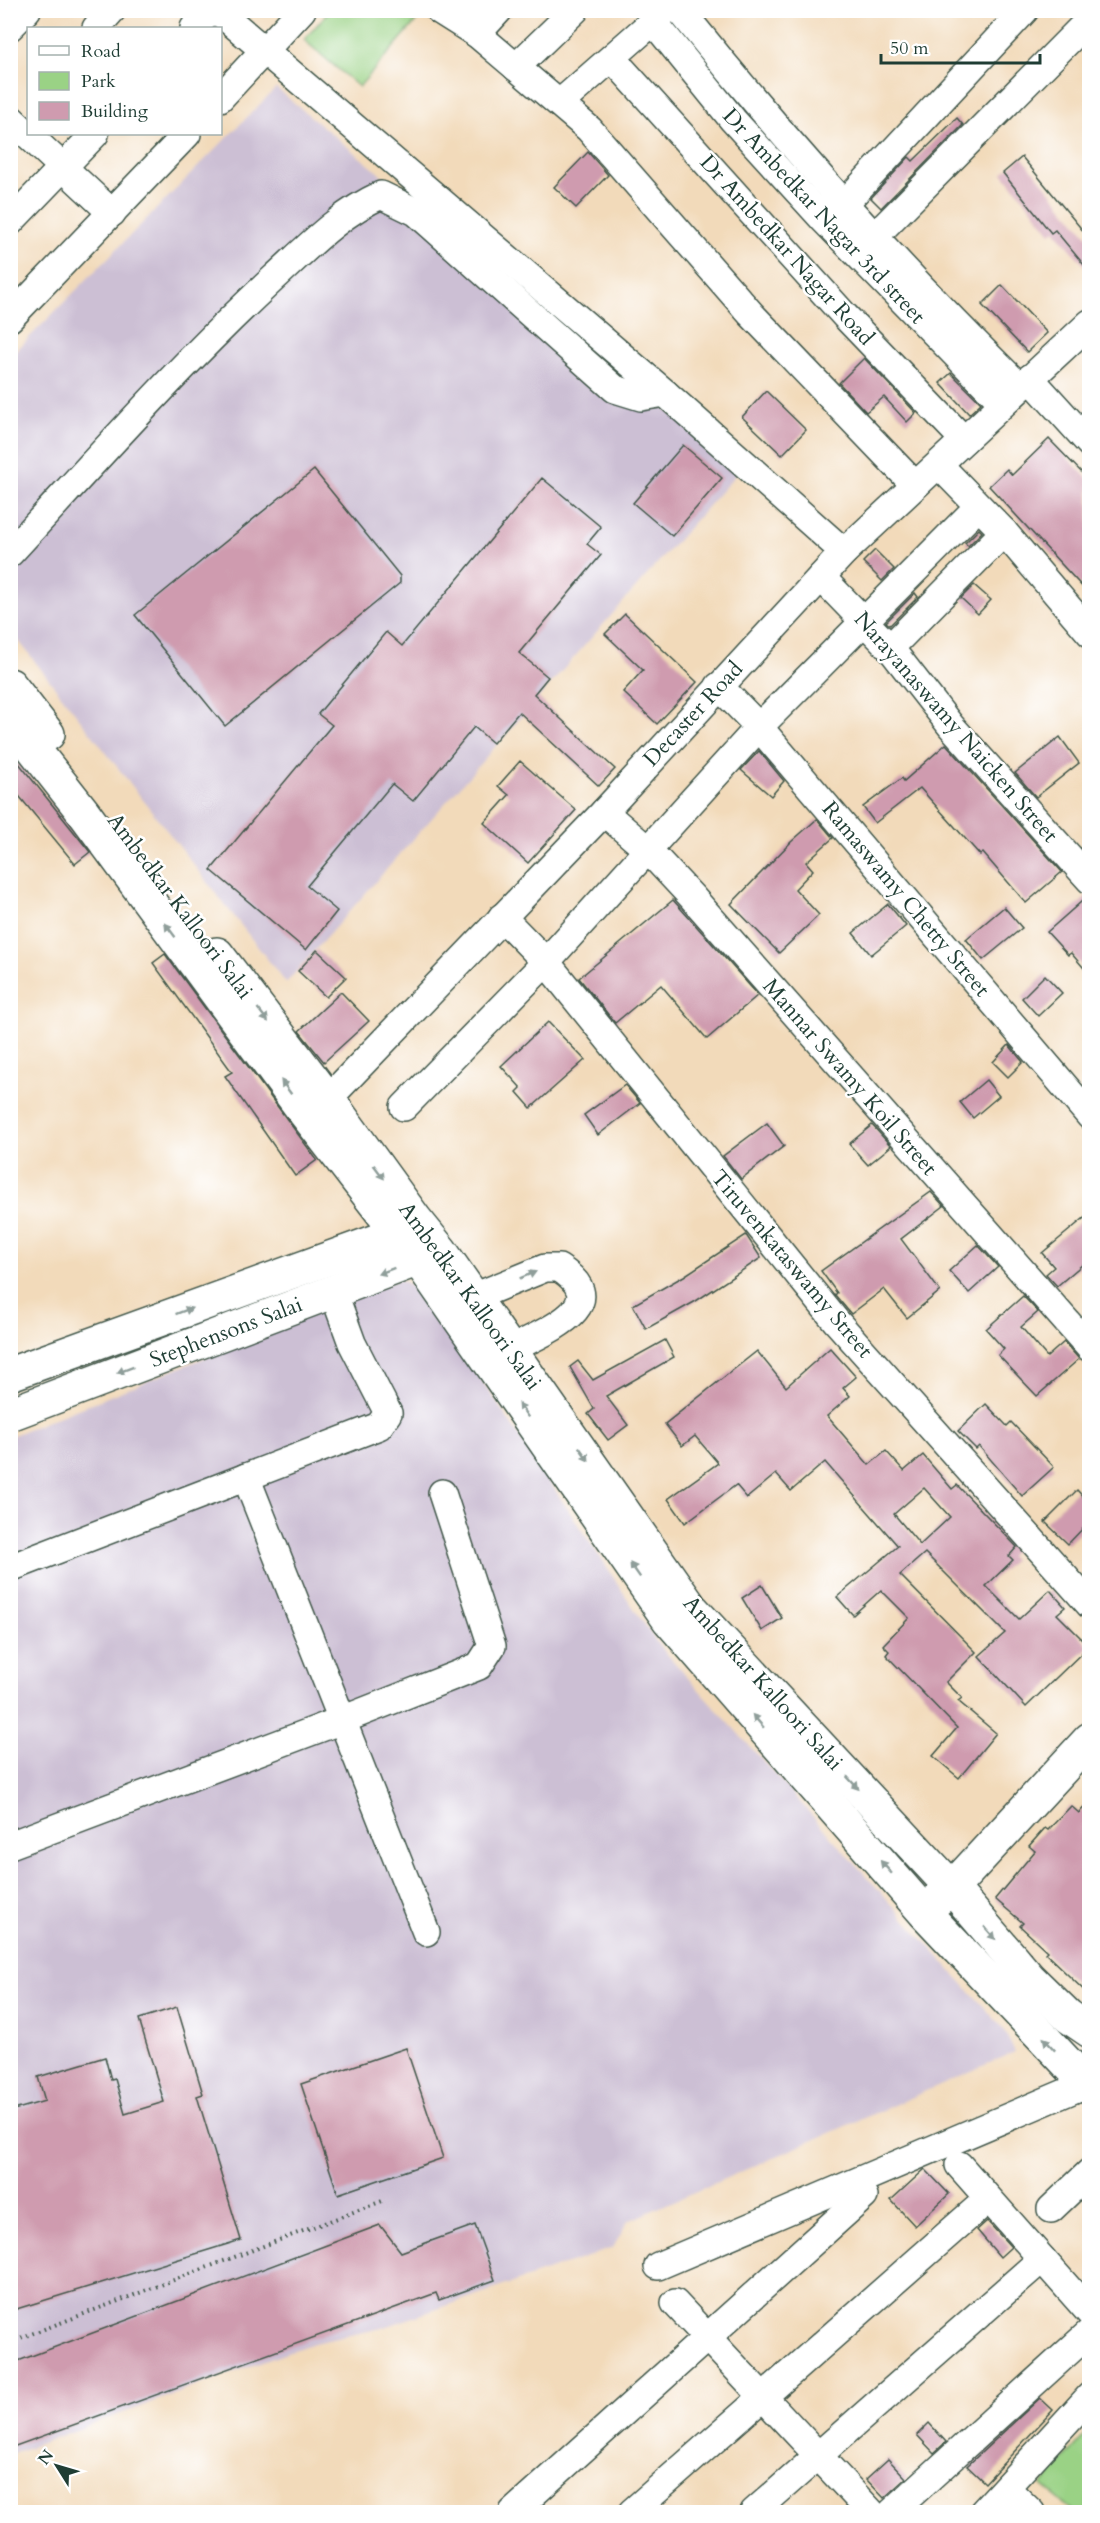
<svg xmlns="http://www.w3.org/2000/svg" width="1100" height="2523" viewBox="0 0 1100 2523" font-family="Cardo,serif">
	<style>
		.industrial { fill: #ccbfd4 }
		.green { fill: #9ad285; stroke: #5c885c; stroke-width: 1.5 }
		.building { fill: #cf9baf; fill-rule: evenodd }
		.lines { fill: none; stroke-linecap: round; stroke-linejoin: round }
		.minor-casing { stroke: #3f5548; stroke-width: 30 }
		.major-casing { stroke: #3f5548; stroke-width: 36 }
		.path { stroke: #3f5548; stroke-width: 4; stroke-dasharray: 1.5 4.5; stroke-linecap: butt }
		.minor { stroke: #fff; stroke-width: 27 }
		.major { stroke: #fff; stroke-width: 33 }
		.oneway { fill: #8f9e9a }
		.labels { text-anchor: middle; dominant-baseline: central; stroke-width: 5; stroke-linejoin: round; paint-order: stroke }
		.street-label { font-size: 22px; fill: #1f3d34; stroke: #fff }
	</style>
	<rect width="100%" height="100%" fill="#fff"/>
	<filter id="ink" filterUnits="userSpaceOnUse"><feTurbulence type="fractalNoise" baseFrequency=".0167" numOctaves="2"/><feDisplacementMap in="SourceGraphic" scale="12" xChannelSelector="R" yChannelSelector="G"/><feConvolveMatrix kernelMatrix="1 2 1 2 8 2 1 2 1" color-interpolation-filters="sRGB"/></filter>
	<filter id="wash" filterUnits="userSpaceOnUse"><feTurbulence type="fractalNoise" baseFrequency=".008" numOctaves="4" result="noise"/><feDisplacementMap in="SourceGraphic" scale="24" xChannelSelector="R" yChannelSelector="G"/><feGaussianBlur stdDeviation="1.35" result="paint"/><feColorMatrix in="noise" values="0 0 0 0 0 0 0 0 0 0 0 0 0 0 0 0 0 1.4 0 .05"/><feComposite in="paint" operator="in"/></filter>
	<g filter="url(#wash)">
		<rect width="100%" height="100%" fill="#f2daba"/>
		<g class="industrial">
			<polygon points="276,88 740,470 286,983 11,631 11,356"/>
			<polygon points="399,1279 423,1292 657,1643 1002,2027 1015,2052 628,2221 613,2248 382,2328 314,2343 11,2454 11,1436"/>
		</g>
		<g class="green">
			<polygon points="329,11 410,11 419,18 359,87 304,40"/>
			<polygon points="1089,2430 1089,2512 1074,2512 1042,2485"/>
		</g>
		<g id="blocks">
			<g class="building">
				<polygon points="957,118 963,125 881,208 871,198 909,157 913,161"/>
				<polygon points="588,152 608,175 576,208 554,187"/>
				<polygon points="1022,157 1089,238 1089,271 1055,230 1051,233 1003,173"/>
				<polygon points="1002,285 1047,333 1027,352 982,305"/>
				<polygon points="864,358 916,413 907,422 884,397 866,412 839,383"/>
				<polygon points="951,373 981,403 969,414 940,383"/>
				<polygon points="766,391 806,430 782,455 742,417"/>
				<polygon points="1049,439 1089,480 1089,594 989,486 1007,469 1012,475"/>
				<polygon points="683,445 722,478 672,536 633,503"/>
				<polygon points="314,470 400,576 400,583 225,726 135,615"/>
				<polygon points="542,478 601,527 587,544 601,555 519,653 548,677 534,694 615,769 599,786 519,712 493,743 474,727 413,801 392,784 307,886 337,911 306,950 211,870 332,725 318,714 386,632 402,646"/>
				<polygon points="979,529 982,532 968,546 965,543"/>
				<polygon points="875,550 894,569 882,581 863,562"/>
				<polygon points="974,585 991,600 978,614 961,598"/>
				<polygon points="915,593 918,597 890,625 886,622"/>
				<polygon points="625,614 697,682 657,724 623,692 643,670 605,634"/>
				<polygon points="1060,737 1079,763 1036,797 1015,773"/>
				<polygon points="946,744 1062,872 1026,903 983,853 980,855 920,788 875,823 863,807 902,778 904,781"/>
				<polygon points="759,751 784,781 771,796 741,770"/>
				<polygon points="10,752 90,852 75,864 10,785"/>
				<polygon points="520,761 576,810 528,863 484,823 509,795 498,786"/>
				<polygon points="817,819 833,838 806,862 813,870 795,889 819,915 779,953 731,904 791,842"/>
				<polygon points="1089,895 1089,974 1071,953 1068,955 1047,932"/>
				<polygon points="673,900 758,995 707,1039 661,985 615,1023 579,978"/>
				<polygon points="888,904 906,926 871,955 853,933"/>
				<polygon points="1004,907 1022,928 983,960 966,939"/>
				<polygon points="317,950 346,977 326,997 298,971"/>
				<polygon points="165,954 317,1160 295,1176 225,1076 232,1072 153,963"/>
				<polygon points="1045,975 1062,993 1038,1016 1022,998"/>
				<polygon points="341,992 369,1021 324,1062 299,1031"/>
				<polygon points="548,1022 585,1060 531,1108 517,1092 521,1088 501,1066"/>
				<polygon points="1009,1045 1023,1062 1008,1077 993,1062"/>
				<polygon points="986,1080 999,1096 973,1118 960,1102"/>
				<polygon points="625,1085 640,1103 598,1135 584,1115"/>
				<polygon points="767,1123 784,1146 741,1179 723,1156"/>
				<polygon points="872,1125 891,1146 868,1165 849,1144"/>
				<polygon points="931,1192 944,1206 901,1239 940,1291 907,1318 884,1289 851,1314 835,1295 837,1293 821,1271"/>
				<polygon points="1089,1214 1089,1259 1057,1286 1046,1274 1054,1267 1042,1253"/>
				<polygon points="746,1235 761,1258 696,1301 646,1329 633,1305 684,1276"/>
				<polygon points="978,1245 998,1267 969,1293 949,1271"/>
				<polygon points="1023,1296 1038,1312 1021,1327 1047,1357 1064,1342 1079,1359 1037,1396 998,1355 1004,1349 986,1329"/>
				<polygon points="665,1340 674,1357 606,1396 628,1425 608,1440 588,1414 594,1409 570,1367 578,1361 593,1380"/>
				<path d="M830 1348 856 1377 843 1388 850 1396 827 1416 869 1465 886 1451 904 1471 923 1455 952 1489 957 1485 1017 1547 1009 1556 1013 1560 986 1586 1019 1619 1050 1590 1065 1607 1057 1614 1089 1646 1026 1707 979 1656 1005 1633 925 1553 900 1575 976 1652 946 1682 962 1698 958 1701 996 1733 959 1778 933 1756 957 1728 886 1655 889 1651 883 1645 909 1618 881 1590 853 1615 837 1597 898 1546 825 1462 791 1491 776 1474 747 1498 736 1485 685 1523 668 1499 718 1463 695 1436 682 1446 665 1424 757 1351 786 1387ZM924 1488 950 1517 920 1545 894 1514Z"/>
				<polygon points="986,1404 1007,1426 1011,1422 1054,1467 1022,1496 979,1446 976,1449 958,1431"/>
				<polygon points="1077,1490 1089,1503 1089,1522 1068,1544 1045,1522"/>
				<polygon points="762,1585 782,1618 762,1631 742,1598"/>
				<polygon points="1089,1802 1089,1995 1045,1953 1047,1951 1020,1926 1023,1923 995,1899 1035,1851 1029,1846 1045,1828 1048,1830 1071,1806 1079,1813"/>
				<polygon points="177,2007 203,2094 197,2096 241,2240 10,2311 10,2111 45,2101 38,2077 105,2057 111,2080 115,2079 125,2114 164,2102 139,2019"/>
				<polygon points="406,2048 443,2158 338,2194 301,2084"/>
				<polygon points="925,2169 949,2194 915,2226 891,2200"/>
				<polygon points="987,2221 1011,2247 1000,2257 977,2230"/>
				<polygon points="380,2225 401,2252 475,2225 495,2280 439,2300 436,2293 10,2448 10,2364"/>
				<polygon points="1040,2398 1053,2410 985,2483 967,2466"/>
				<polygon points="929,2423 946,2442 934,2453 917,2435"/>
				<polygon points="888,2459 906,2478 884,2498 866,2479"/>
			</g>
		</g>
	</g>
	<g filter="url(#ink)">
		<use href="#blocks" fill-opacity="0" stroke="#3f5548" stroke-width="1.5"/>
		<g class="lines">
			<defs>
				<g id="minor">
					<polyline points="217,10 665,393 844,552"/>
					<polyline points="439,10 477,34 589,129 751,314 915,485"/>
					<path d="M680 10C786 142 899 269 1020 387"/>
					<polyline points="653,21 733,120 823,219 1003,403"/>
					<polyline points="10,27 27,10"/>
					<polyline points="96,28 112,10"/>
					<polyline points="194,28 211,10"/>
					<polyline points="477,34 499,10"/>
					<polyline points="612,58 845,316 964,440"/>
					<polyline points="516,67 575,10"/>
					<polyline points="220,98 302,10"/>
					<polyline points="560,103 665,11"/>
					<polyline points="10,118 112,213"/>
					<polyline points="844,204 1025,10"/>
					<polyline points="10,222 95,134"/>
					<polyline points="875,236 1090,19"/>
					<polyline points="10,318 187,134"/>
					<polyline points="1030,378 1090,444"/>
					<polyline points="939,465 1004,532 1090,633"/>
					<path d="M10 553C96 460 181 364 274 278 308 247 339 214 381 195L416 212 615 389 641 397 665 393"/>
					<polyline points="821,577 890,648 951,726 1090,880"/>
					<polyline points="890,648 1004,532"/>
					<polyline points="719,686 759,727 1090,1116"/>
					<polyline points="604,812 649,851 692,897 1090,1348"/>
					<polyline points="502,917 546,962 836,1321 1090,1605"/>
					<polyline points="404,1107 546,962 759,727 978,507"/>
					<polyline points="311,1109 328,1099 604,812 844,552 1090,323"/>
					<path d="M474 1297 545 1268H559C618 1306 542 1332 510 1350"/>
					<polyline points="246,1477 426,1932"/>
					<polyline points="10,1568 379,1426 388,1413 352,1343 333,1291"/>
					<polyline points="10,1845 342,1720 479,1666 492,1646 442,1493"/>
					<polyline points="959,2165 1090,2313"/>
					<polyline points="1051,2209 1090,2172"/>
					<polyline points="658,2266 1086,2084"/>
					<polyline points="675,2303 871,2512"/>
					<polyline points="1006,2488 1031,2512"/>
					<polyline points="513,2512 864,2196"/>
					<polyline points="632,2512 988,2199"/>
					<polyline points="754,2512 1042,2259"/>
					<polyline points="892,2512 1090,2332"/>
					<polyline points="983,2512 1090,2396"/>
				</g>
				<g id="major">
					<polyline points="10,685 48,734"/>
					<polyline points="10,719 84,813 305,1113 418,1259 669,1620 924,1912 1090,2087"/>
					<polyline points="217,954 328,1099 415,1219 441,1251 691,1608 952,1888 1029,1978 1068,2016 1090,2031"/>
					<polyline points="10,1374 399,1233 413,1221"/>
					<polyline points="10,1414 437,1252"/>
					<polyline points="936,1901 952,1888 1090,1739"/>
				</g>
			</defs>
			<use href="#minor" class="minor-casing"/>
			<use href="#major" class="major-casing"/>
			<polyline class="path" points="10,2342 385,2200"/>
			<use href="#minor" class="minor"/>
			<use href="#major" class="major"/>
		</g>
		<defs><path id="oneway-solid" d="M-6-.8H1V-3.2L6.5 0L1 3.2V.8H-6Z" transform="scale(1.5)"/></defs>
		<g class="oneway">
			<use href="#oneway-solid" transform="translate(170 930) rotate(-127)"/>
			<use href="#oneway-solid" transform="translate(263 1015) rotate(52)"/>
			<use href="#oneway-solid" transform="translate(286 1087) rotate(-126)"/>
			<use href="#oneway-solid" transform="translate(379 1172) rotate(53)"/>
			<use href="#oneway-solid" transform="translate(386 1271) rotate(159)"/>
			<use href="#oneway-solid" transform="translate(528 1275) rotate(-22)"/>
			<use href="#oneway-solid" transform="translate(184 1311) rotate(-20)"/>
			<use href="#oneway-solid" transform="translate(125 1370) rotate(159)"/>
			<use href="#oneway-solid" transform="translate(523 1410) rotate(-125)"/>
			<use href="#oneway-solid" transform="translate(584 1454) rotate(55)"/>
			<use href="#oneway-solid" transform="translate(635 1570) rotate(-125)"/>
			<use href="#oneway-solid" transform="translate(758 1721) rotate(-131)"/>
			<use href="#oneway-solid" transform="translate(853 1783) rotate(47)"/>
			<use href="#oneway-solid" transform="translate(886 1867) rotate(-131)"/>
			<use href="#oneway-solid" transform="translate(990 1933) rotate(49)"/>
			<use href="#oneway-solid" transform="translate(1049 2044) rotate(-133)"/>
		</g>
	</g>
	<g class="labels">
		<g class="street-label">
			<text transform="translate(824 216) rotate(47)">Dr Ambedkar Nagar 3rd street</text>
			<text transform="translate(787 250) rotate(48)">Dr Ambedkar Nagar Road</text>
			<text transform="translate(693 714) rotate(-47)">Decaster Road</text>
			<text transform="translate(956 727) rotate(49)">Narayanaswamy Naicken Street</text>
			<text transform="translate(906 899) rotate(50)">Ramaswamy Chetty Street</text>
			<text transform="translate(180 906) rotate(53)">Ambedkar Kalloori Salai</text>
			<text transform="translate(850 1077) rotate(49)">Mannar Swamy Koil Street</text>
			<text transform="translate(792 1264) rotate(50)">Tiruvenkataswamy Street</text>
			<text transform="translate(470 1296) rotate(54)">Ambedkar Kalloori Salai</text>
			<text transform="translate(226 1332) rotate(-21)">Stephensons Salai</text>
			<text transform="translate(763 1683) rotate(48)">Ambedkar Kalloori Salai</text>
		</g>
	</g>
	<rect width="1100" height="2523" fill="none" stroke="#fff" stroke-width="36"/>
	<rect x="27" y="27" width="195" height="108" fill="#ffffff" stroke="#a5b1ae" stroke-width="1.5"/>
	<rect x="39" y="46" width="30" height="9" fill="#ffffff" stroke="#a5b1ae" stroke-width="1.5"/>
	<text x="81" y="57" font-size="18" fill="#1f3d34">Road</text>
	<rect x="39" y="72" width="30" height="18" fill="#9ad285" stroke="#a5b1ae" stroke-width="1.5"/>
	<text x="81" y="87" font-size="18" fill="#1f3d34">Park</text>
	<rect x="39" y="102" width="30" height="18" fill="#cf9baf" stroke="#a5b1ae" stroke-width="1.5"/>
	<text x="81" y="117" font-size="18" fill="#1f3d34">Building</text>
	<g transform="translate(57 2466) rotate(307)" stroke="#ffffff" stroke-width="4.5" paint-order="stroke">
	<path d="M0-4.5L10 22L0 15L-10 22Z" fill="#1f3d34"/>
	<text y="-9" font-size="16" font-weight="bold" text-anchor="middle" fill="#1f3d34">N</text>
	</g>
	<path d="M881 54v9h159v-9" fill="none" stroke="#1f3d34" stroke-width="3"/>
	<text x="890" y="54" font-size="18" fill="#1f3d34" stroke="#ffffff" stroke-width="4.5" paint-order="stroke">50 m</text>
</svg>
